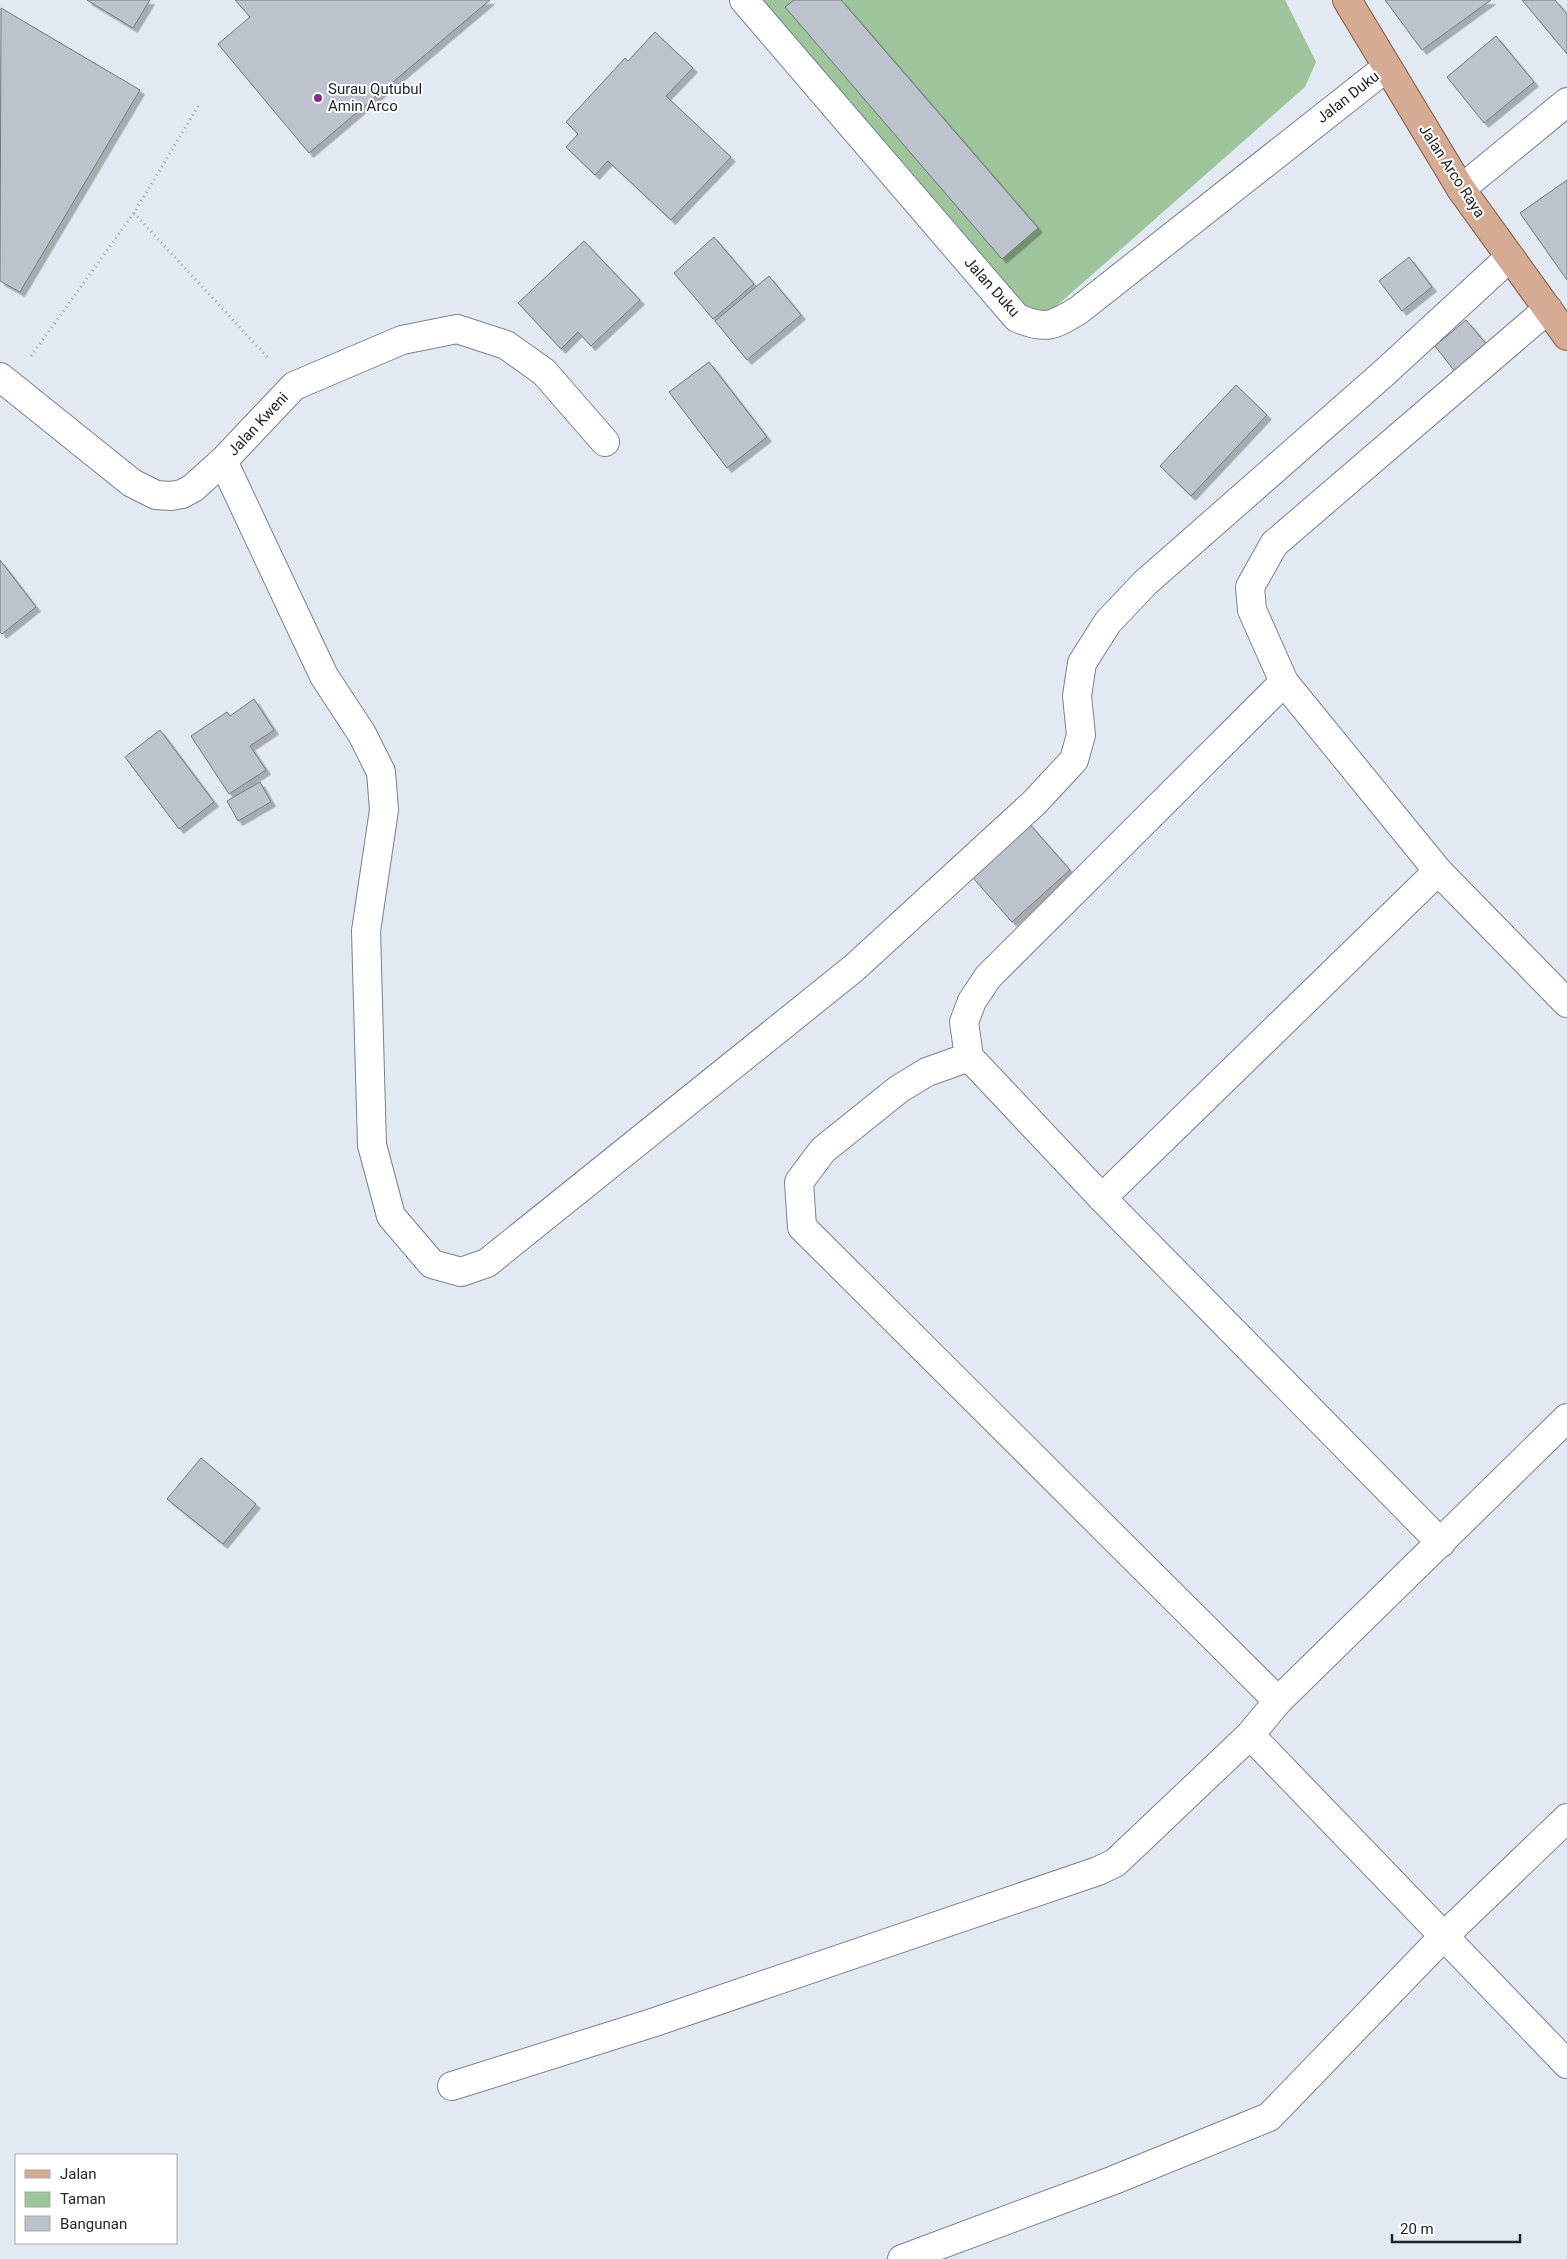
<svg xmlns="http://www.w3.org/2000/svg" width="1567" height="2259" viewBox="0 0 1567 2259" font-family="Roboto,sans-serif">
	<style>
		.green { fill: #9dc49a }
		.building { fill: #bcc3cc; stroke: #727881; filter: url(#shadow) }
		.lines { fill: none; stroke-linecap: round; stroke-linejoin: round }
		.minor-casing { stroke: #7b828a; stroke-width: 30 }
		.major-casing { stroke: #84583f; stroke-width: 30 }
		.path { stroke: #9fa5ac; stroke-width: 3; stroke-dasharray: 1 4; stroke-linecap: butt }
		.minor { stroke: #fff; stroke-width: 28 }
		.major { stroke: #d5ab93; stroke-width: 28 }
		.poi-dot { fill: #852894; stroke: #fff; stroke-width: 2 }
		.labels { text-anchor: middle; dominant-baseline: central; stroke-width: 4; stroke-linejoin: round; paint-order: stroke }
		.poi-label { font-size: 15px; fill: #222528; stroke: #fff; text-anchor: start }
		.street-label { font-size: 15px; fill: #222528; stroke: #fff }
	</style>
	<defs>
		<filter id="shadow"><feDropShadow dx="4.5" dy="4.5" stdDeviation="0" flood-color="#0004"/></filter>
	</defs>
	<rect width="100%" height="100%" fill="#e2e9f2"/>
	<polygon class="green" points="730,0 1285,0 1316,62 1305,87 1044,317 1001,311 893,163"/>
	<g class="building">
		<polygon points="87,0 150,0 133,28"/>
		<polygon points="235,0 490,0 309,153 218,44 250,17"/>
		<polygon points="794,0 841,0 1038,228 1002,259 785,7"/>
		<polygon points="1385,0 1491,0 1422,50"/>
		<polygon points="1522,0 1555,0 1567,14 1567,54"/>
		<polygon points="1,8 140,90 20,292 0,281"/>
		<polygon points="655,32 693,68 666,96 731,157 671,220 608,161 595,175 566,147 578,134 566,122 625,58 628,61"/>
		<polygon points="1496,36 1534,82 1484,123 1447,77"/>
		<polygon points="1567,180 1567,280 1520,213"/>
		<polygon points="714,237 754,284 713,319 674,273"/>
		<polygon points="584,241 640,300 591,346 578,332 561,349 518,303"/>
		<polygon points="1409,257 1432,287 1402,311 1379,281"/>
		<polygon points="769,276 801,315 747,360 715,321"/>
		<polygon points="1466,320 1488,346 1456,373 1435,346"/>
		<polygon points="709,362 767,437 727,468 669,392"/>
		<polygon points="1236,385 1267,415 1191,496 1160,466"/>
		<polygon points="0,560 36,607 2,634 0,632"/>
		<polygon points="254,699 274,730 250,746 266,770 229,794 191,736 227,712 230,716"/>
		<polygon points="160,730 214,802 179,829 125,757"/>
		<polygon points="260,782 271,802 238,821 227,801"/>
		<polygon points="1026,820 1070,870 1012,922 967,871"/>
		<polygon points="201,1458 256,1504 223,1544 167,1499"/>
	</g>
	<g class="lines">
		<defs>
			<g id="minor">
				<path d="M744 0 1017 318C1046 330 1053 326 1079 310L1387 67"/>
				<polyline points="1461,189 1567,102"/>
				<polyline points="1548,309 1274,544 1250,587 1252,610 1284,682 1438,871 1567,1003"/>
				<polyline points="0,377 132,483 156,495 171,496 182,494 193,488 223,461 294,386 402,340 457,329 506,345 544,372 605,442"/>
				<polyline points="223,461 324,676 362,734 381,772 384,810 366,931 372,1145 391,1216 432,1264 461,1272 487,1263 854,968 1034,803 1074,760 1081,735 1077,696 1082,663 1108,622 1145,583 1384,373 1510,257"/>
				<polyline points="969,1057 964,1022 972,1001 988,977 1284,682"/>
				<polyline points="1102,1198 1438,871"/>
				<polyline points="1278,1701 802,1227 799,1182 823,1150 899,1089 927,1072 969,1057 1102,1198 1441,1543"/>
				<polyline points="1250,1735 1567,2064"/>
				<polyline points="452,2086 652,2023 1098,1871 1115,1863 1250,1735 1278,1701 1567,1418"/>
				<polyline points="902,2259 1114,2180 1269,2117 1443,1937 1567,1818"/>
			</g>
			<polyline id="major" points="1347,0 1461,189 1567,336"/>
		</defs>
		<use href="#minor" class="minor-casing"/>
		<use href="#major" class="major-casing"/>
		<g class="path">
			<polyline points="134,213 269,359"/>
			<polyline points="31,356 134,213 200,103"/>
		</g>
		<use href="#minor" class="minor"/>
		<use href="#major" class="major"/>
	</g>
	<circle class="poi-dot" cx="318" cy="98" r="5"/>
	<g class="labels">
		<g class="poi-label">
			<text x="328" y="89">Surau Qutubul<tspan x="328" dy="17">Amin Arco</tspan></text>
		</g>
		<g class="street-label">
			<text transform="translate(1348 97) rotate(-38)">Jalan Duku</text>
			<text transform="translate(1452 171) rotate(57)">Jalan Arco Raya</text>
			<text transform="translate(992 287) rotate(48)">Jalan Duku</text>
			<text transform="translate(258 424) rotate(-47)">Jalan Kweni</text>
		</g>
	</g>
	<rect x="15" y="2154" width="162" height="90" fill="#ffffff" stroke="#a7a8a9"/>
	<rect x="25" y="2170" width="25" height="8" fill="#d5ab93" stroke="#a7a8a9"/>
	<text x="60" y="2179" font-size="15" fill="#222528">Jalan</text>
	<rect x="25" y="2192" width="25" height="15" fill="#9dc49a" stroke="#a7a8a9"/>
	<text x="60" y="2204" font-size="15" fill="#222528">Taman</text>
	<rect x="25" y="2216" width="25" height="15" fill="#bcc3cc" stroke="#a7a8a9"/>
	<text x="60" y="2229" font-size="15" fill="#222528">Bangunan</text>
	<path d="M1392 2234v8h128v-8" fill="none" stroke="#222528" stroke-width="2.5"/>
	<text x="1400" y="2234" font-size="15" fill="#222528" stroke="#ffffff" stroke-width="4" paint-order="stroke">20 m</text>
</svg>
